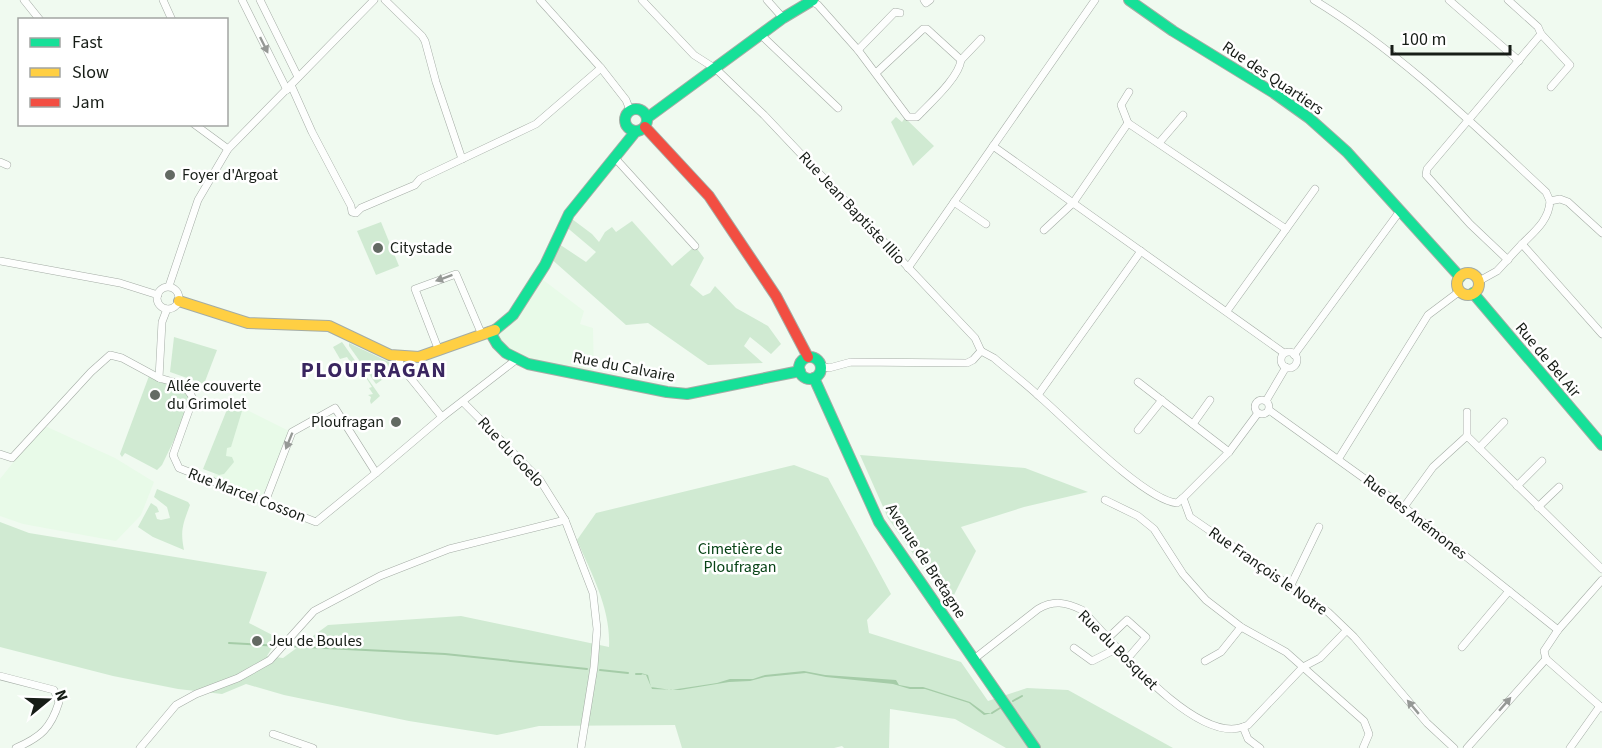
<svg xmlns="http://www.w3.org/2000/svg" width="1602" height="748" viewBox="0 0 1602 748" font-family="'Source Sans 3',sans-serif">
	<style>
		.built { fill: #e8fae8 }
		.green { fill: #d0ead2 }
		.water { fill: #a5cca8 }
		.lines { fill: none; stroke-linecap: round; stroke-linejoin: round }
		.stream { stroke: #a5cca8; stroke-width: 2 }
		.street-casing { stroke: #a4aca5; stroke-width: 8 }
		.fast-casing { stroke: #a4aca5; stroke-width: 12 }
		.slow-casing { stroke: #a4aca5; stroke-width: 12 }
		.jam-casing { stroke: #a4aca5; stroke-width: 12 }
		.street { stroke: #fdfefd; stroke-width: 7 }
		.fast { stroke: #16e098; stroke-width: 10 }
		.slow { stroke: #ffcf43; stroke-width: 10 }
		.jam { stroke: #f24e42; stroke-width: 10 }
		.oneway { fill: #969996 }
		.poi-dot { fill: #636a63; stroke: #fff; stroke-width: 2 }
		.labels { text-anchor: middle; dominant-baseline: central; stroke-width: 5; stroke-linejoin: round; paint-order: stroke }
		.street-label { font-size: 16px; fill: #171d17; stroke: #fff }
		.poi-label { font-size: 16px; fill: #171d17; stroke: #fff; text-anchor: start }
		.park-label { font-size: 16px; fill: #084316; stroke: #fff }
		.district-label { font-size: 22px; font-weight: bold; letter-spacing: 1.5px; fill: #3a2560; stroke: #fff }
	</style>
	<rect width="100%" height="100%" fill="#f0faf0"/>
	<g class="built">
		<polygon points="538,276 584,311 580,324 593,328 594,376 518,360 495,341 497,329"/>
		<polygon points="239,406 289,431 261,501 212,481"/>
		<polygon points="43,425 115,458 154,482 141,515 116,541 23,524 0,516 0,479"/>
	</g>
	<g class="green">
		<polygon points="896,117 902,122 905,118 934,146 913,166 891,122"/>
		<polygon points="568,216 592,234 599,242 605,232 612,227 616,232 632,221 672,266 695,246 704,258 690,285 703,296 710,293 715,286 736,308 768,326 781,344 771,354 750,337 744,346 763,363 708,365 648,323 626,325 549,257 556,242 586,262 596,252 564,225"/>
		<polygon points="381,222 399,266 376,275 357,231"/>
		<polygon points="174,337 217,350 204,384 170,372"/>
		<polygon points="342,342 380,396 371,404 370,401 371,397 368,395 373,394 369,388 372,387 365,376 362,379 356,371 360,368 357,365 353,366 347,357 340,359 333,347"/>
		<polygon points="349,343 389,362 396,370 376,384 349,346"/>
		<polygon points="149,376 175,382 192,395 187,413 162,465 157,470 125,453 122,457 120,454"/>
		<polygon points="228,407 242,411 231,447 227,448 226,456 232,457 234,462 224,474 219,475 203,469"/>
		<polygon points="860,455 1025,468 1088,492 1024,507 961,527 976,551 949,605 888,518"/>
		<path d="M794 465 828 478 891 594 867 620 869 633 961 662 988 701 1027 688 1068 690 1173 748H1006L955 719 890 709 889 748H844L842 746 834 748H682L675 725 539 726 497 735 409 721 284 695 246 684 222 694 178 689 113 676 0 647V522L29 533 267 572 249 623 278 638 267 656 283 658 328 625 461 616 609 647C611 609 592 575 577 540L596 513Z"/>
		<path d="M157 489 188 502 190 505C183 524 180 530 184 550L153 537 138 527 151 503 157 507 159 512 155 513 157 519 161 520 170 518 167 507 154 497Z"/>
	</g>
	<polygon class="water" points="804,671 825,675 896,680 899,685 910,687 923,687 970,702 985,713 992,713 984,715 969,703 925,689 910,689 893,684 826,677 806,673 765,677 750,681 729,682 680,690 652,689 646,675 641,674 641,673 648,675 651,687 671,690 717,683 730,679 753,679 765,675"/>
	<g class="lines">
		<g class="stream">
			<polyline points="229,643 280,646"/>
			<polyline points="286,646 445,654 587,669"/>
			<polyline points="600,670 628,673"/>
			<polyline points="636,674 641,674"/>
			<polyline points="1013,701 1022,696"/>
			<polyline points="992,713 1000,708"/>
		</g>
		<defs>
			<g id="street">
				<polyline points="24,0 40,20"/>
				<polyline points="163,0 172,20"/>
				<polyline points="242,0 287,90"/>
				<polyline points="260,0 298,77"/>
				<polyline points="385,0 422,36 425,41 436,82 462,159"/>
				<polyline points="540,0 601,68 626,100 630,110"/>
				<polyline points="642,0 694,55 716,69 764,115 975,338 981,351"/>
				<polyline points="767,0 783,18"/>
				<polyline points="924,0 926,3 930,0"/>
				<path d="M1314 0C1400 52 1473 124 1546 192L1550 201"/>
				<polyline points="1449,0 1519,61"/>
				<polyline points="1508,0 1538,27 1541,34 1570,65 1551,87"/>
				<path d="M811 1 818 5 858 50 908 117H917C929 104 959 78 961 60L927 29H923L876 73"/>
				<polyline points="760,34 838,108"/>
				<polyline points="858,50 895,12 900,13"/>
				<polyline points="961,60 981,39"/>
				<polyline points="291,85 312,132 351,206 352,212 356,213 361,208 415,185 420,179 536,124 601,68"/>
				<polyline points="1128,123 1121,105 1129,92"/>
				<polyline points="194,124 228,149"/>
				<polyline points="1159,143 1183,115"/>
				<polyline points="993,146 1284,353"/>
				<polyline points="615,158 695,246"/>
				<polyline points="0,162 7,165"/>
				<polyline points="954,202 986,224"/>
				<polyline points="1044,230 1073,203 1128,123 1286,229"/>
				<path d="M1522 244C1535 231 1549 220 1550 201L1560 199 1568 202 1602 233"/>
				<polyline points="1508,260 1470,224 1426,175 1427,169 1541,34"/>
				<polyline points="0,261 120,283 158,295"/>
				<polyline points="908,268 1095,0"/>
				<polyline points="1479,281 1497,271 1522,244 1602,334"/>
				<polyline points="169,286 198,200 228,149 374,0"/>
				<circle cx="168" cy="298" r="11"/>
				<path d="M167 309 162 322 159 378C174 382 187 384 193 399L173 455 179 468 316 522 376 473"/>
				<polyline points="1227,311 1315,189"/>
				<polyline points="439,351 415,289 456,274 482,335"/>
				<path d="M981 351 994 358C1009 371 1025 383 1040 397 1068 421 1144 500 1177 503L1184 497 1229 452 1258 413"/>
				<circle cx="1289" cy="360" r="8"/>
				<polyline points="399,355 400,365 442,417"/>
				<polyline points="1294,355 1400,211"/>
				<polyline points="821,366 829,368 851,362 967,363 973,360 981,351"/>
				<polyline points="1138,382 1229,452"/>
				<polyline points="1038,395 1141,251"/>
				<circle cx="1262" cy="407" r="7"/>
				<polyline points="1266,401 1286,367"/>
				<polyline points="463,402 540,480 565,520 593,593 597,629 594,667 581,748"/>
				<polyline points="1269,410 1404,507 1558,630"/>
				<polyline points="1467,412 1467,436"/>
				<polyline points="1193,424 1210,400"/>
				<polyline points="1138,430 1162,400"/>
				<polyline points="1479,448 1504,422"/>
				<polyline points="0,454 12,458 91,372 110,355 122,358 159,378"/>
				<polyline points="1339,458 1428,315 1460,291"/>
				<polyline points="1517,486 1542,461"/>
				<polyline points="1183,498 1190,517 1328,612 1354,637 1427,723 1454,748"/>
				<polyline points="1105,500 1138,516 1154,529 1183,574 1206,600 1241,627 1286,652 1364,721 1369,734 1363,748"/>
				<polyline points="265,502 292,432 335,408 376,473 442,417 517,359"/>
				<polyline points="1404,507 1433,467 1467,436 1602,569"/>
				<polyline points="1538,507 1559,487"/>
				<polyline points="1291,585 1319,527"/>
				<polyline points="1108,638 1127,620 1146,637 1128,658"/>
				<polyline points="1462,647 1509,591"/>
				<polyline points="1074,648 1092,661 1118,648"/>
				<path d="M974 659 1038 609C1054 600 1065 602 1082 610 1113 642 1195 744 1243 727L1248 739 1260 748"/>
				<polyline points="1546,659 1544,651 1558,630 1602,580"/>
				<polyline points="1546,659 1602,708"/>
				<polyline points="1205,661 1221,652 1241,627"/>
				<path d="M0 676 54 690 59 702C51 728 41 737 16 748"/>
				<polyline points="1243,727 1248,725 1303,667 1320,658 1346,631"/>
				<polyline points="273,734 313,748"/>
				<polyline points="140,748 176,705 196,694 238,678 270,660 314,611 380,576 449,549 565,520"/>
				<polyline points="1467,748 1546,659"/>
				<polyline points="1570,748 1600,706"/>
			</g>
			<g id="fast">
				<polyline points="1129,0 1173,31 1274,93 1309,118 1347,152 1460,277"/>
				<circle cx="636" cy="120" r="11"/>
				<polyline points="647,118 783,18 813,0"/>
				<polyline points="1473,293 1602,445"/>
				<polyline points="495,330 513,315 545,265 569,214 636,131"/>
				<polyline points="490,332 497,344 506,353 528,364 667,392 687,394 800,371"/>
				<circle cx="810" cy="368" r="11"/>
				<polyline points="814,378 879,522 1035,748"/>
			</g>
			<g id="slow">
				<circle cx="1468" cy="284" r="11"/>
				<polyline points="179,301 248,323 329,326 390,355 419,357 495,330"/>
			</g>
			<polyline id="jam" points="645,127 709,196 776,296 808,357"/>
		</defs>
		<use href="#street" class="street-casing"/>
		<use href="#fast" class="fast-casing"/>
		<use href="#slow" class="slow-casing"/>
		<use href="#jam" class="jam-casing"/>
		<use href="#street" class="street"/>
		<use href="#fast" class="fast"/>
		<use href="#slow" class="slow"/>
		<use href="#jam" class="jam"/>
	</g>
	<defs><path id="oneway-solid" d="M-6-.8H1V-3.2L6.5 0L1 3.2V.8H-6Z" transform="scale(1.5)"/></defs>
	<g class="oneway">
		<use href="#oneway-solid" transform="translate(264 45) rotate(64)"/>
		<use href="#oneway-solid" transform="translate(444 278) rotate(160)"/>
		<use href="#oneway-solid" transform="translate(289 441) rotate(112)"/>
		<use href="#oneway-solid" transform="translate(1505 704) rotate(-49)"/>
		<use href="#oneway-solid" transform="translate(1413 707) rotate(-130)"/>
	</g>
	<g class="poi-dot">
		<circle cx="170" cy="175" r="6"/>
		<circle cx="378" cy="248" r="6"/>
		<circle cx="155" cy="395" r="6"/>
		<circle cx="396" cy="422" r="6"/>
		<circle cx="257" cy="641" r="6"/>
	</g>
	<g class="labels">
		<g class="street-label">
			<text transform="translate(1273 78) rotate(34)">Rue des Quartiers</text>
			<text transform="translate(852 208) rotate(47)">Rue Jean Baptiste Illio</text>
			<text transform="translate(1548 360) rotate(50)">Rue de Bel Air</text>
			<text transform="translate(624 367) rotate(11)">Rue du Calvaire</text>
			<text transform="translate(511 452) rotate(47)">Rue du Goelo</text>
			<text transform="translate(247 495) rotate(21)">Rue Marcel Cosson</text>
			<text transform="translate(1415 517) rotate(38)">Rue des Anémones</text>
			<text transform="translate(926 561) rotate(57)">Avenue de Bretagne</text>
			<text transform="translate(1268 571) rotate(35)">Rue François le Notre</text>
			<text transform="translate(1118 650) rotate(45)">Rue du Bosquet</text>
		</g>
		<g class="poi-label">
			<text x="182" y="175">Foyer d'Argoat</text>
			<text x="390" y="248">Citystade</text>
			<text x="167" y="386">Allée couverte<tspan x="167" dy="18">du Grimolet</tspan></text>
			<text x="384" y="422" text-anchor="end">Ploufragan</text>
			<text x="269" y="641">Jeu de Boules</text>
		</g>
		<g class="park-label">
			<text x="740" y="549">Cimetière de<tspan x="740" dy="18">Ploufragan</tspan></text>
		</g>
		<g class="district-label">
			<text x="374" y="370">PLOUFRAGAN</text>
		</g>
	</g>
	<rect x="18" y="18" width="210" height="108" fill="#ffffff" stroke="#a2a5a2" stroke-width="1.5"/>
	<rect x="30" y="38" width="30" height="9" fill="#16e098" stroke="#a2a5a2" stroke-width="1.5"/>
	<text x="72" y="48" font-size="18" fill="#171d17">Fast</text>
	<rect x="30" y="68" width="30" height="9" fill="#ffcf43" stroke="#a2a5a2" stroke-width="1.5"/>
	<text x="72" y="78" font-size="18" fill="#171d17">Slow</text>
	<rect x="30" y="98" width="30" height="9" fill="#f24e42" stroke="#a2a5a2" stroke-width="1.5"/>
	<text x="72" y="108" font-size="18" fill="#171d17">Jam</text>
	<g transform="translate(48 700) rotate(71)" stroke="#ffffff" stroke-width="4.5" paint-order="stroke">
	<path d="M0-4.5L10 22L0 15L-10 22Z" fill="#171d17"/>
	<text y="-9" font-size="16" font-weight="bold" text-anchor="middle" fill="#171d17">N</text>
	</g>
	<path d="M1392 45v9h118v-9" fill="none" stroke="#171d17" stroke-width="3"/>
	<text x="1401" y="45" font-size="18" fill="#171d17" stroke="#ffffff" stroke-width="4.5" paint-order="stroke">100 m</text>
</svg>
